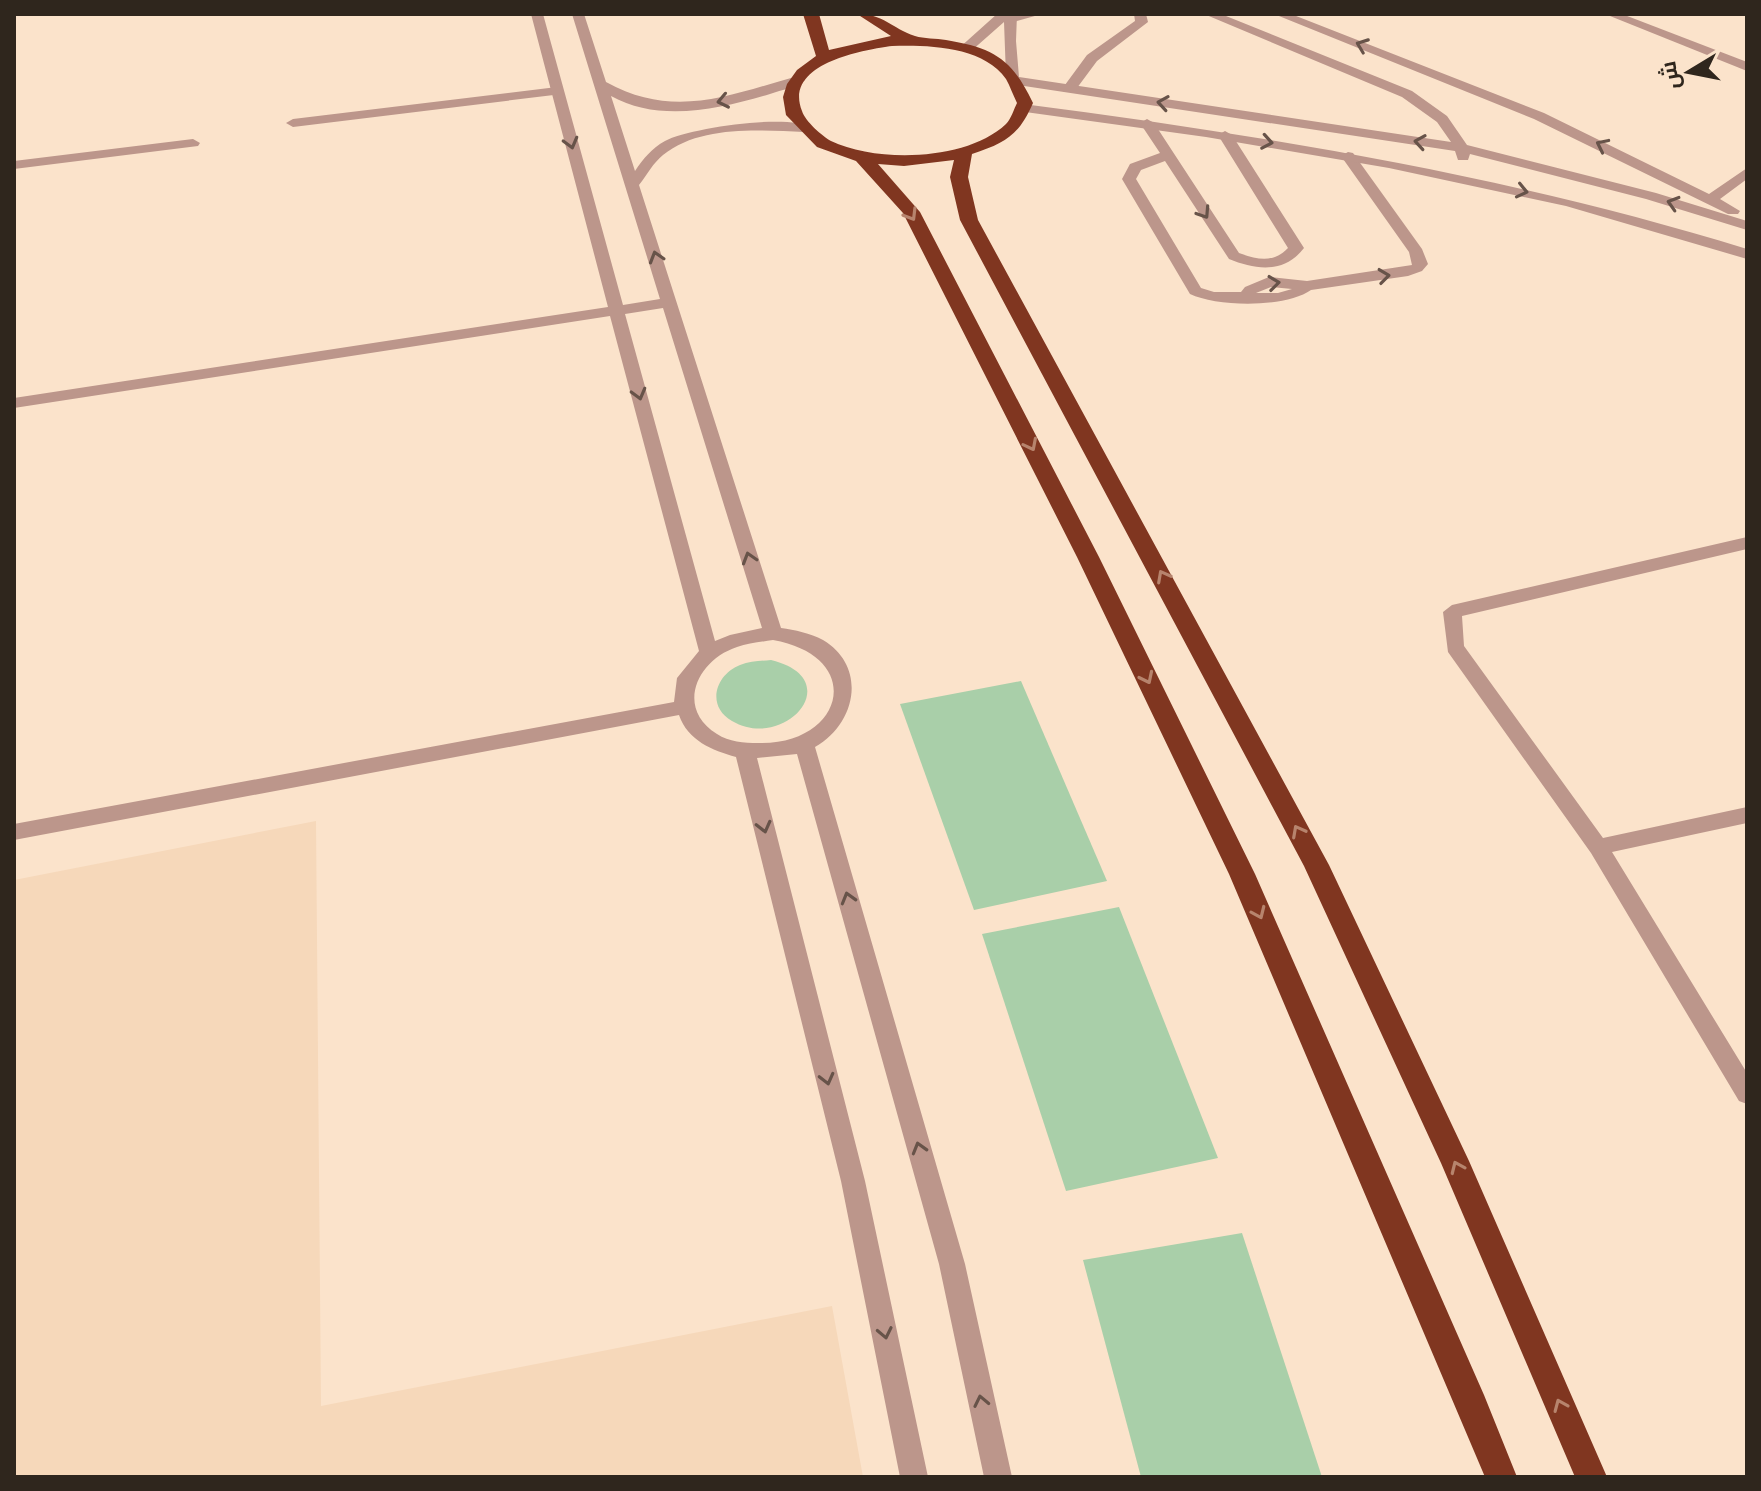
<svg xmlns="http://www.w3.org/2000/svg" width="1761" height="1491" viewBox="0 0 1761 1491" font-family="Lato,Cairo,sans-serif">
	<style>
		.built { fill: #f6d8ba }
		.green { fill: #a9cfa9 }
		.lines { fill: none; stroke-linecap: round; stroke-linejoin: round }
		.lane { fill: #bc968b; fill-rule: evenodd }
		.street { fill: #bc968b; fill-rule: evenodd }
		.highway { fill: #803620; fill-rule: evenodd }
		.oneway { stroke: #675349 }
		.oneway2 { stroke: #b7846d }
	</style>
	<rect width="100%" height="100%" fill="#fbe3cb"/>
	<polygon class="built" points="316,821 321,1406 832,1306 863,1477 14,1477 14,880"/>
	<g class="green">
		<path d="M771 660C849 679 785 752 732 721 706 706 715 675 740 665 750 661 761 661 771 660Z"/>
		<polygon points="1021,681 1107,881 974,910 900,704"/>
		<polygon points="1119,907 1218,1158 1066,1191 982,934"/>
		<polygon points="1242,1233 1322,1477 1141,1477 1083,1260"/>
	</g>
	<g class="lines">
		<g class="lane">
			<polygon points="1016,14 1042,14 1010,23 1004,19"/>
			<polygon points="1134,14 1146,14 1148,22 1097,61 1074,92 1064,92 1062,89 1087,55 1135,21"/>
			<polygon points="557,87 564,91 562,94 293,127 286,123 293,119"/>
			<path d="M1147 119 1154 123 1239 253C1258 260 1274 263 1288 248L1218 135 1225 131 1232 135 1304 248C1284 274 1256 270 1229 259L1165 161 1141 170 1136 179 1201 288 1214 292H1241L1245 287 1269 277 1307 281 1412 265 1409 252 1341 156 1348 152 1353 153 1422 249 1428 264 1422 271 1408 276 1311 290C1286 308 1217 307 1190 294L1122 179 1130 164 1160 153 1140 123ZM1271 287 1292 289 1278 293H1256Z"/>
			<polygon points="193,139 200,143 198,146 14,169 14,161"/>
		</g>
		<g class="street">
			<path d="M531 14H543L623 305 660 299 572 14H584L606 82C675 120 729 95 798 76L805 80C796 87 782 90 770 94 720 109 659 123 611 96L635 171C643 159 652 148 665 141 689 128 791 113 811 128L804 132C759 130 700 125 663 155 653 163 647 175 639 185L781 628C795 630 810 633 823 640 868 667 856 724 815 747L965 1264 1012 1477H984L939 1264 797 754 757 758 865 1181 928 1477H900L841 1181 736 757C712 750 688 741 679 715L14 840V824L674 702 677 678 699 651 610 316 14 408V398L608 307ZM663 308 762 628 730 635 715 641 625 314ZM773 640C867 657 844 745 758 743 744 743 729 742 717 734 675 708 697 660 737 647 748 643 761 642 773 640Z"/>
			<polygon points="997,14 1017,14 1016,41 1019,77 1451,142 1437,122 1402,97 1204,14 1221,14 1412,91 1447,116 1467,145 1656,193 1747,221 1747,230 1646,199 1470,154 1468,160 1458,160 1455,151 1011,84 1006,76 1004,22 970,52 958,49"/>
			<polygon points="1274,14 1291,14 1544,113 1709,194 1747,168 1747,179 1720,199 1740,211 1738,214 1728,214 1534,119"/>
			<polygon points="1605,14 1622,14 1747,62 1747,71"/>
			<path d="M1023 104C1269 136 1510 176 1747 249V259L1566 206 1389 168 1206 137 1018 111 1016 108Z"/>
			<polygon points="1747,537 1747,549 1462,616 1464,646 1603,838 1747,807 1747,823 1612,852 1747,1073 1747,1104 1739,1101 1591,853 1448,652 1443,612 1452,605"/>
		</g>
		<path class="highway" d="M803 14H819L829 50 891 36 857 14C884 14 891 28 915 36 924 39 936 38 946 40 994 48 1012 59 1033 103 1019 135 1006 143 972 154L968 177 978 220 1329 865 1469 1161 1607 1477H1575L1441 1163 1304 866 960 220 950 177 954 160 904 166 878 164 920 212 1099 557 1255 874 1484 1395 1517 1477H1485L1229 874 1077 557 903 213 856 161 817 147 786 115 783 97 787 84 797 70 816 56ZM892 46C928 45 983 46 1006 79 1010 86 1013 95 1017 103 1014 109 1011 119 1006 124 967 161 877 163 831 141 822 136 805 121 802 111 783 64 862 50 892 46Z"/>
	</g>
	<defs><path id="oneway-chevron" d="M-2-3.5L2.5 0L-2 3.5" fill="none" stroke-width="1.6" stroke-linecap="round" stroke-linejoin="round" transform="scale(2)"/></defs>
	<g class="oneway">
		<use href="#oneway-chevron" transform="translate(1362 45) rotate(-159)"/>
		<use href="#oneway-chevron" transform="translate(723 101) rotate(168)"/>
		<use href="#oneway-chevron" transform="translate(1163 103) rotate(-171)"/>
		<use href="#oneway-chevron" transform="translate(1267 142) rotate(10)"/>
		<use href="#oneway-chevron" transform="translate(1420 142) rotate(-171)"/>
		<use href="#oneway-chevron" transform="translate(571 143) rotate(75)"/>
		<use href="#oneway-chevron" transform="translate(1602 145) rotate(-154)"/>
		<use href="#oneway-chevron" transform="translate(1522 191) rotate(13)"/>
		<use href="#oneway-chevron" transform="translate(1673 203) rotate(-163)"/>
		<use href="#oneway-chevron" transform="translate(1204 213) rotate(57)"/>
		<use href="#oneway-chevron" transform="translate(656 257) rotate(-107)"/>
		<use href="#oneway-chevron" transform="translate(1384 276) rotate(-7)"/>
		<use href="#oneway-chevron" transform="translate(1274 283) rotate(-7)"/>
		<use href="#oneway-chevron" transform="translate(639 394) rotate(75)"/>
		<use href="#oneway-chevron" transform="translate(749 558) rotate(-107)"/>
		<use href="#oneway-chevron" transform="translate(764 827) rotate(76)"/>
		<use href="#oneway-chevron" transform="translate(848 898) rotate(-106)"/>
		<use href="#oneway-chevron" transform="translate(827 1079) rotate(76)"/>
		<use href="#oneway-chevron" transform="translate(919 1148) rotate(-106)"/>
		<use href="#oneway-chevron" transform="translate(885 1333) rotate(78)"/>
		<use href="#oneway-chevron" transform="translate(981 1401) rotate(-102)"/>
	</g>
	<g class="oneway2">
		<use href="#oneway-chevron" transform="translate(911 215) rotate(59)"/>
		<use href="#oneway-chevron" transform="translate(1031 445) rotate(63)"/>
		<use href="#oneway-chevron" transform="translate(1163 576) rotate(-118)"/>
		<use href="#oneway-chevron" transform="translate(1147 678) rotate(64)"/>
		<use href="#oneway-chevron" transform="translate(1298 831) rotate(-118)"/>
		<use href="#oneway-chevron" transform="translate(1259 913) rotate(66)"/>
		<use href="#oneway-chevron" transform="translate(1457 1167) rotate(-114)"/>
		<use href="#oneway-chevron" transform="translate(1560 1405) rotate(-113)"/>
	</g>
	<rect width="1761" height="1491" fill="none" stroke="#2f261d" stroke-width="32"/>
	<g transform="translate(1689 72) rotate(260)" stroke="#fbe3cb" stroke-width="6" paint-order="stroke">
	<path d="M0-6L14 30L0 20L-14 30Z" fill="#2f261d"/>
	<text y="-12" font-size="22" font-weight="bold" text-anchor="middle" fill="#2f261d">ش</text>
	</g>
</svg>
